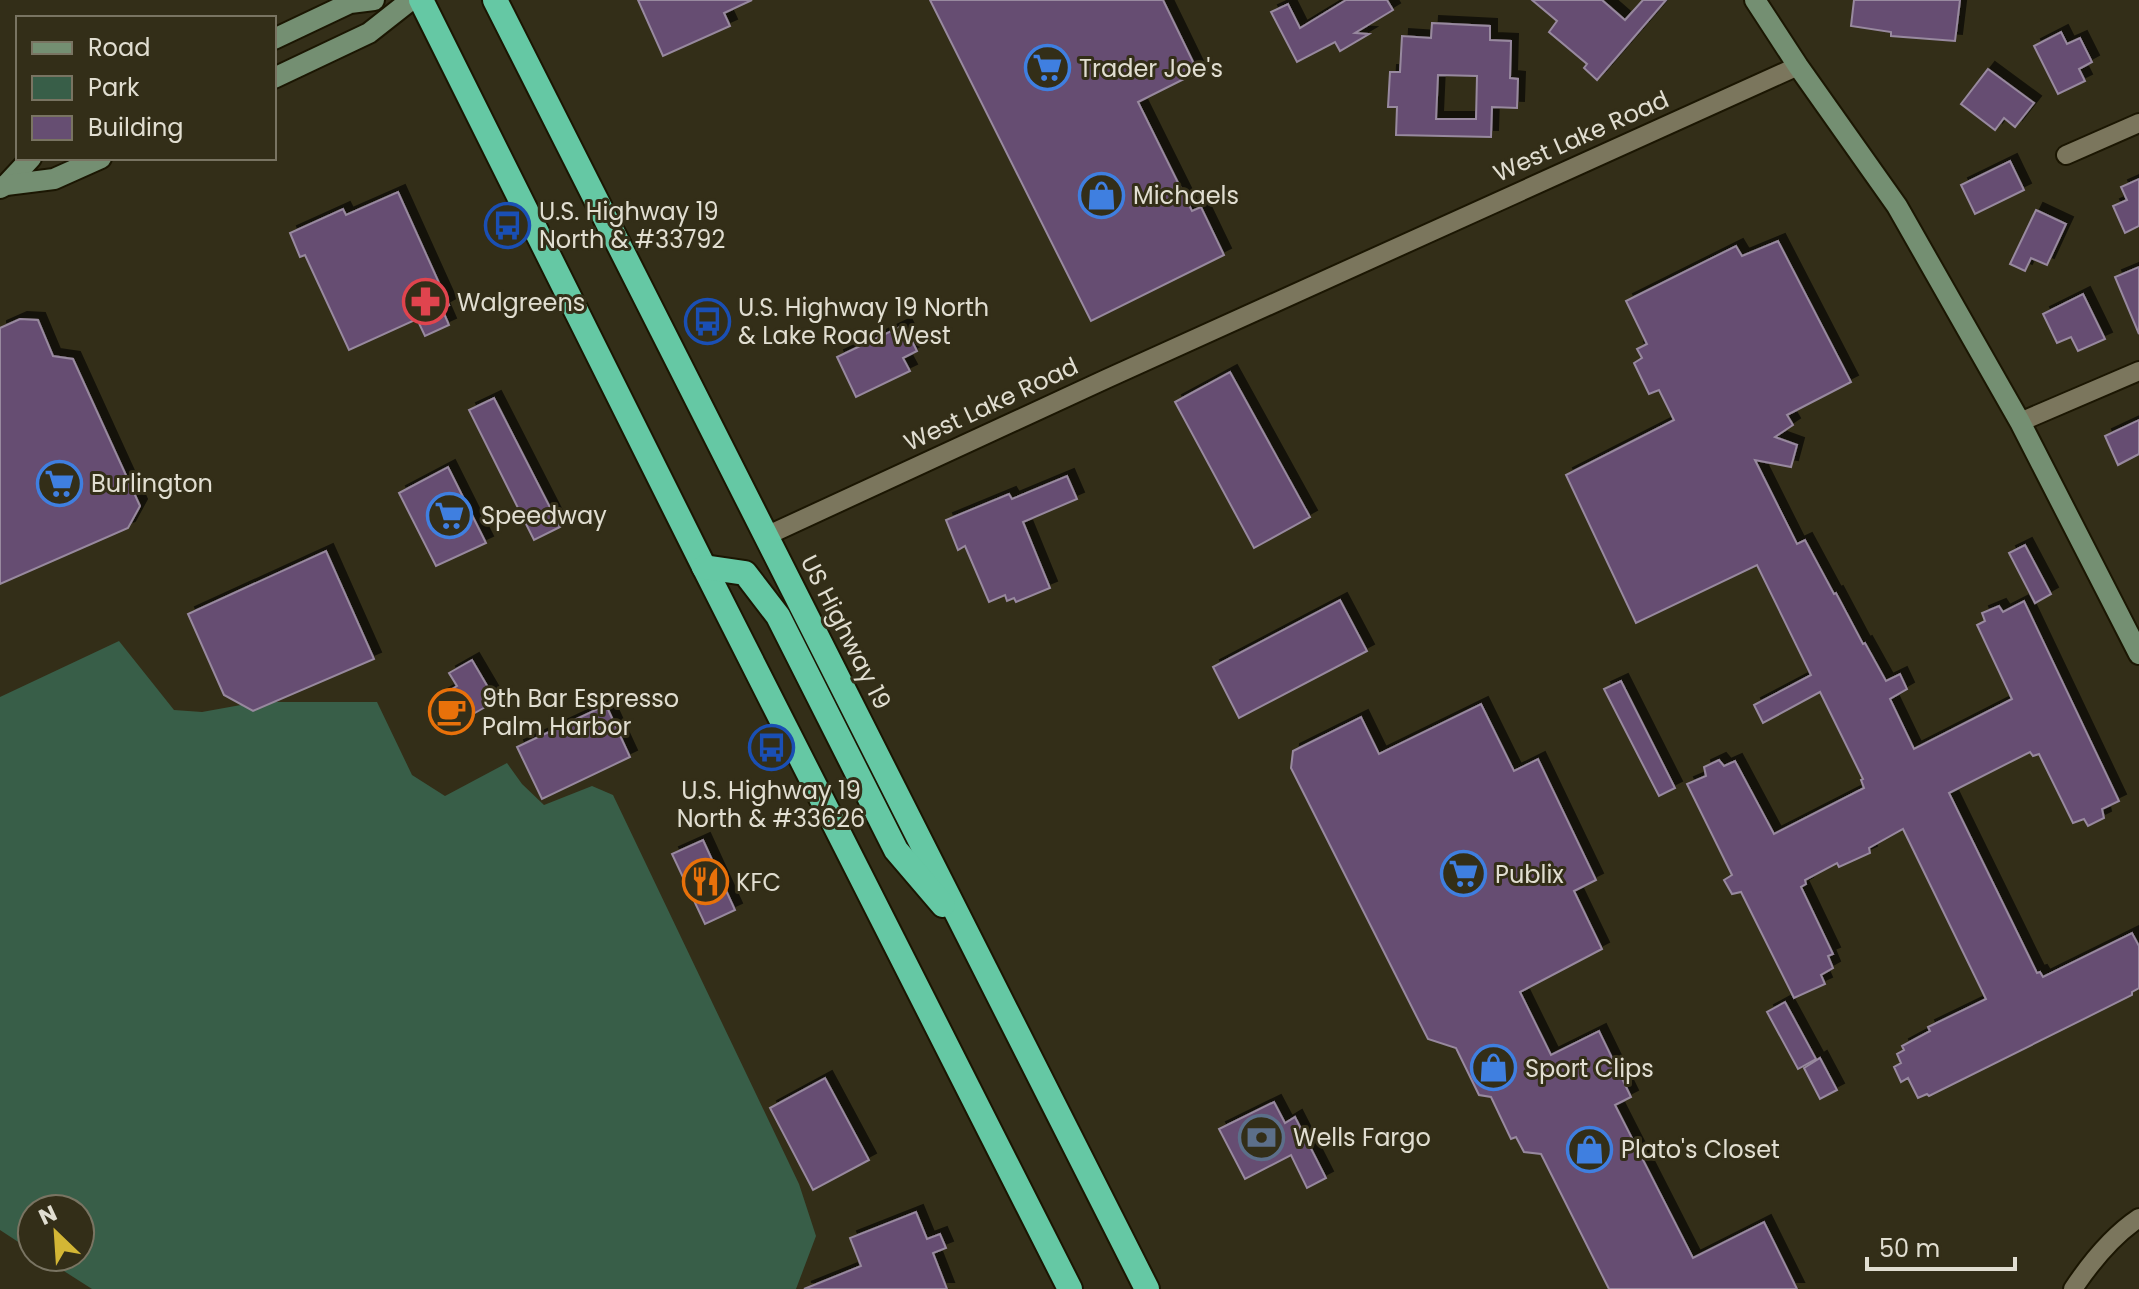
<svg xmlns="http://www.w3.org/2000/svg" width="2139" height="1289" viewBox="0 0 2139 1289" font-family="Poppins,sans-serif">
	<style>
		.green { fill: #385e48 }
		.building { fill: #664e72; stroke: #98899f; stroke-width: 2; fill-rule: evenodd; filter: url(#shadow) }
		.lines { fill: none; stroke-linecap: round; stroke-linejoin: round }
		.street-casing { stroke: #1b1602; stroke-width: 22 }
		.secondary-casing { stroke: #1b1602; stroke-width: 24 }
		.highway-casing { stroke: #1b1602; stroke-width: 28 }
		.street { stroke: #7b765d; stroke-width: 18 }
		.secondary { stroke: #748f72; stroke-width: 20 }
		.highway { stroke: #65c8a4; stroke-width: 24 }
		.labels { text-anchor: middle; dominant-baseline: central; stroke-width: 6; stroke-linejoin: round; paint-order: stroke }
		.poi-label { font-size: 24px; fill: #e1ded1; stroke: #332e18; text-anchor: start }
		.street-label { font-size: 24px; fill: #e1ded1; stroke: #332e18 }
	</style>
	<defs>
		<filter id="shadow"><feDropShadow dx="7" dy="-7" stdDeviation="0" flood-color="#0009"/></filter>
	</defs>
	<rect width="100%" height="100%" fill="#332e18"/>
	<polygon class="green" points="119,641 174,710 202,712 257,702 377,702 412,775 445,796 507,763 522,784 544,805 592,786 613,795 799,1184 816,1236 796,1289 92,1289 42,1257 80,1257 80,1209 32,1209 32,1251 0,1230 0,697"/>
	<g class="building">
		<polygon points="638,0 752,0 724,13 730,26 663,56"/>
		<polygon points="930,0 1163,0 1198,72 1138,102 1192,211 1201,207 1224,255 1091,321"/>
		<polygon points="1346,0 1387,0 1393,10 1355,33 1369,34 1340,51 1335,42 1297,62 1271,12 1288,4 1300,28"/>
		<polygon points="1532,0 1602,0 1625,20 1643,0 1666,0 1597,80 1584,68 1587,64 1549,32 1557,21"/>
		<polygon points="1854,0 1960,0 1955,41 1891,36 1891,32 1851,26"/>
		<path d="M1432 23 1490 26V40L1511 41 1510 78 1518 79 1517 108 1492 107 1491 137 1396 135 1397 107H1388L1390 72H1400L1402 36 1431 38ZM1438 75 1477 76 1476 119H1436Z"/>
		<polygon points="2061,32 2067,44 2080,38 2092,62 2079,69 2085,81 2058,94 2034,46"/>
		<polygon points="1988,69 2034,103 2015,127 2004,118 1995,130 1961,104"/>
		<polygon points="2010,161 2024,190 1975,214 1961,185"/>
		<polygon points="2139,179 2139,226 2125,233 2113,206 2127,200 2121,187"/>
		<polygon points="398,192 449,305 442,309 449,325 425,336 417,319 349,350 305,255 300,257 290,233 343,209 346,215"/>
		<polygon points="2036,210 2066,224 2047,265 2031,258 2025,271 2010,264"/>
		<polygon points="1778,241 1851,382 1787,415 1793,425 1775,437 1797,445 1791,467 1755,460 1797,544 1805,540 1834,594 1836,593 1863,644 1865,643 1886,681 1900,674 1907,689 1890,699 1914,749 2012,699 1977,625 1985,621 1982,613 1999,606 2003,612 2024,601 2119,801 2102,809 2104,818 2088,826 2084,819 2073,823 2039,754 2033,756 2030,752 1949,793 2037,973 2040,972 2043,977 2132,933 2139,946 2139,988 2132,992 2132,995 1929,1096 1927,1094 1918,1098 1908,1078 1901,1082 1894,1067 1901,1063 1897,1054 1904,1050 1902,1046 1930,1031 1928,1027 1986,999 1903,829 1869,848 1870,853 1839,867 1837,863 1805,880 1806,884 1801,887 1833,954 1828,956 1833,968 1821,975 1825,984 1794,998 1741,892 1732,894 1724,880 1732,875 1687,784 1706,776 1704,767 1719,760 1724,766 1735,761 1774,834 1864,788 1861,780 1863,779 1820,692 1763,723 1754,705 1811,675 1757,565 1636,623 1566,475 1674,420 1659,390 1649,394 1634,363 1642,358 1637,349 1647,344 1626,301 1736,246 1742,256"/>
		<polygon points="2139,267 2139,334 2115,277"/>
		<polygon points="2083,294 2105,339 2078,351 2071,337 2057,343 2043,314"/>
		<polygon points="20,319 38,320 53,356 73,359 140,506 128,528 0,584 0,328"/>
		<polygon points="904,325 917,351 903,358 910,371 856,397 837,357"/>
		<polygon points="1230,372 1310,517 1254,548 1175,402"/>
		<polygon points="494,398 560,527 534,540 469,410"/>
		<polygon points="2139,420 2139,454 2118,465 2105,436"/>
		<polygon points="448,467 486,543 436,566 399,493"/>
		<polygon points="1067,476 1077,499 1023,522 1050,588 1016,602 1014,598 1007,601 1005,595 989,602 965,546 958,550 946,520 1009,494 1012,499"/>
		<polygon points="2025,545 2051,594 2035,603 2009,553"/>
		<polygon points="326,551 374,659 253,711 224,695 188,614"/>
		<polygon points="1340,600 1367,651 1239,718 1213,667"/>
		<polygon points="472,660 496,701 450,727 434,700 457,686 449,673"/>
		<polygon points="1621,681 1675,788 1659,796 1604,689"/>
		<polygon points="1481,704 1514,771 1538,759 1596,880 1574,891 1602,949 1520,992 1551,1055 1599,1031 1631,1097 1615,1105 1693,1258 1764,1222 1797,1289 1609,1289 1541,1154 1524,1152 1516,1137 1511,1139 1491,1097 1479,1095 1456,1048 1428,1039 1291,768 1293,751 1361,717 1379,754"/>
		<polygon points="606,705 630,757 542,799 517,747"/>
		<polygon points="703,840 735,910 705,924 672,854"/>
		<polygon points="1785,1002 1816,1059 1798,1069 1767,1012"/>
		<polygon points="1820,1058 1837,1090 1820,1099 1804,1068"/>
		<polygon points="825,1078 869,1160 813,1190 770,1108"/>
		<polygon points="1274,1102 1285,1123 1295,1117 1326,1178 1307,1188 1291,1155 1245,1179 1219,1129"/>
		<polygon points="916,1212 927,1239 940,1234 946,1248 933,1253 947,1289 804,1289 861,1266 850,1238"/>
	</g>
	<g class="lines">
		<defs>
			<g id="street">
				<polyline points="2066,155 2139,123"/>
				<polyline points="2020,422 2139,371"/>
				<polyline points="766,536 1106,379 1798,66"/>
				<path d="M2073 1289C2091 1262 2112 1236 2139 1218"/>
			</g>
			<g id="secondary">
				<polyline points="1755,0 1798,66 1897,206 2020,422 2139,654"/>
				<polyline points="274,39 350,3 374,0"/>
				<polyline points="274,78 369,33 411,0"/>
				<polyline points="6,185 31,158"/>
				<polyline points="0,188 6,185 54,179 101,158"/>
			</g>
			<g id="highway">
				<polyline points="421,0 704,567 1070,1289"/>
				<polyline points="495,0 1147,1289"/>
				<polyline points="704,567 745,573 778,616 896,850 943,905"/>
			</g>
		</defs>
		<use href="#street" class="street-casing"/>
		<use href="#secondary" class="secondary-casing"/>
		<use href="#highway" class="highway-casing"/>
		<use href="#street" class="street"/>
		<use href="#secondary" class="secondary"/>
		<use href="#highway" class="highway"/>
	</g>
	<defs>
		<symbol id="supermarket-ring" viewBox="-11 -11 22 22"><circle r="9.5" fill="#332e18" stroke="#3f7fe0" stroke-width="1.5"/><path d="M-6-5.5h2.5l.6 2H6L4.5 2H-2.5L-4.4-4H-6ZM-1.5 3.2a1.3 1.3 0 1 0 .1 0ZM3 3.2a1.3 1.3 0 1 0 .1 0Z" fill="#3f7fe0"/></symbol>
		<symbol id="shop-ring" viewBox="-11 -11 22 22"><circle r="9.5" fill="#332e18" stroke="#3f7fe0" stroke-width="1.5"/><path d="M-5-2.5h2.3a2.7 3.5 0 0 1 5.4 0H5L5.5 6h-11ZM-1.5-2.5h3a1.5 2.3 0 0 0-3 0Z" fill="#3f7fe0"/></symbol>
		<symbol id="bus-ring" viewBox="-11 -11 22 22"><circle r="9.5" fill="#332e18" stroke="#1a4fb4" stroke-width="1.5"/><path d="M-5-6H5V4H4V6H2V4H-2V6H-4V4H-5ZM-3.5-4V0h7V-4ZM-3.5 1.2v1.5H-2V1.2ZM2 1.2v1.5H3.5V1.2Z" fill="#1a4fb4"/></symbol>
		<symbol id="pharmacy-ring" viewBox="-11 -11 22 22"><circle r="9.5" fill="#332e18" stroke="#e0444e" stroke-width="1.5"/><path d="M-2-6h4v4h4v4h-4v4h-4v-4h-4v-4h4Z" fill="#e0444e"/></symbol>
		<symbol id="cafe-ring" viewBox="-11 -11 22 22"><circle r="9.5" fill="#332e18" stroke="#e8710a" stroke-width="1.5"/><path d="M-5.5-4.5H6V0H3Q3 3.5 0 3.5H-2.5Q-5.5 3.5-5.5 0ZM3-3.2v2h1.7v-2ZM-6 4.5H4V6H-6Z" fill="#e8710a"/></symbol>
		<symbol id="restaurant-ring" viewBox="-11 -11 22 22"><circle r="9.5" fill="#332e18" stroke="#e8710a" stroke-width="1.5"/><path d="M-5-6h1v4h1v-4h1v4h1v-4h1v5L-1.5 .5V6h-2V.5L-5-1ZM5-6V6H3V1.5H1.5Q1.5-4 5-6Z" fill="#e8710a"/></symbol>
		<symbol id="bank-ring" viewBox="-11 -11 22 22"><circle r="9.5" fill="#332e18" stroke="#5c6f8a" stroke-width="1.5"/><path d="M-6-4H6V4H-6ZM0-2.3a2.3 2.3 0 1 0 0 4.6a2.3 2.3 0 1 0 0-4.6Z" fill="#5c6f8a"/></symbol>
	</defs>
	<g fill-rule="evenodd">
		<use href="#supermarket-ring" x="1022" y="42" width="51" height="51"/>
		<use href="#shop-ring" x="1076" y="170" width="51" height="51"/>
		<use href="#bus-ring" x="482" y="200" width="51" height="51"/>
		<use href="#pharmacy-ring" x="400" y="276" width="51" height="51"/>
		<use href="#bus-ring" x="682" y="296" width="51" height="51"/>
		<use href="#supermarket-ring" x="34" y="458" width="51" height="51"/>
		<use href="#supermarket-ring" x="424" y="490" width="51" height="51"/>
		<use href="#cafe-ring" x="426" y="686" width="51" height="51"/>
		<use href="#bus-ring" x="746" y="722" width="51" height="51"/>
		<use href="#supermarket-ring" x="1438" y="848" width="51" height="51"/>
		<use href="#restaurant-ring" x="680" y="856" width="51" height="51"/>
		<use href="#shop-ring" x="1468" y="1042" width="51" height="51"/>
		<use href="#bank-ring" x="1236" y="1112" width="51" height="51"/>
		<use href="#shop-ring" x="1564" y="1124" width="51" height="51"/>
	</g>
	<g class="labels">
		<g class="poi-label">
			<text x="1079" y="68">Trader Joe's</text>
			<text x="1133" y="195">Michaels</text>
			<text x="539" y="211">U.S. Highway 19<tspan x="539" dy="28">North &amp; #33792</tspan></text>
			<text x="457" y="302">Walgreens</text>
			<text x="738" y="307">U.S. Highway 19 North<tspan x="738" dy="28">&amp; Lake Road West</tspan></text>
			<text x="91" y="483">Burlington</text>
			<text x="481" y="515">Speedway</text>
			<text x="482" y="698">9th Bar Espresso<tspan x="482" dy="28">Palm Harbor</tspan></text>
			<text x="771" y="790" text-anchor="middle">U.S. Highway 19<tspan x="771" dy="28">North &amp; #33626</tspan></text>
			<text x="1495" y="874">Publix</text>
			<text x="736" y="882">KFC</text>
			<text x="1525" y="1068">Sport Clips</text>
			<text x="1293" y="1137">Wells Fargo</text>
			<text x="1621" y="1149">Plato's Closet</text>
		</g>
		<g class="street-label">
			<text transform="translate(1581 136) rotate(-24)">West Lake Road</text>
			<text transform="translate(991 404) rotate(-25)">West Lake Road</text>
			<text transform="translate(846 632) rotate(63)">US Highway 19</text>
		</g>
	</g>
	<rect x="16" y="16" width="260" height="144" fill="#332e18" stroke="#797462" stroke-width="2"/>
	<rect x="32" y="42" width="40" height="12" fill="#748f72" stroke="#797462" stroke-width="2"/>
	<text x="88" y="56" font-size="24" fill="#e1ded1">Road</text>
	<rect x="32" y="76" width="40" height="24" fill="#385e48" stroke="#797462" stroke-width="2"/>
	<text x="88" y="96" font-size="24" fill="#e1ded1">Park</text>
	<rect x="32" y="116" width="40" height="24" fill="#664e72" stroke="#797462" stroke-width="2"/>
	<text x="88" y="136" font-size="24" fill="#e1ded1">Building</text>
	<g transform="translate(56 1233) rotate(335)"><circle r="38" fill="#332e18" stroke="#797462" stroke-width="2"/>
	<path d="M0-6L14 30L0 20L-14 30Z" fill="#d3b635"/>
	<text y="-12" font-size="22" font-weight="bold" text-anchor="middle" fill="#e1ded1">N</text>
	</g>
	<path d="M1867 1257v12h148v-12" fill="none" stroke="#e1ded1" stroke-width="4"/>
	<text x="1879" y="1257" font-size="24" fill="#e1ded1" stroke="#332e18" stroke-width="6" paint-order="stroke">50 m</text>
</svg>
